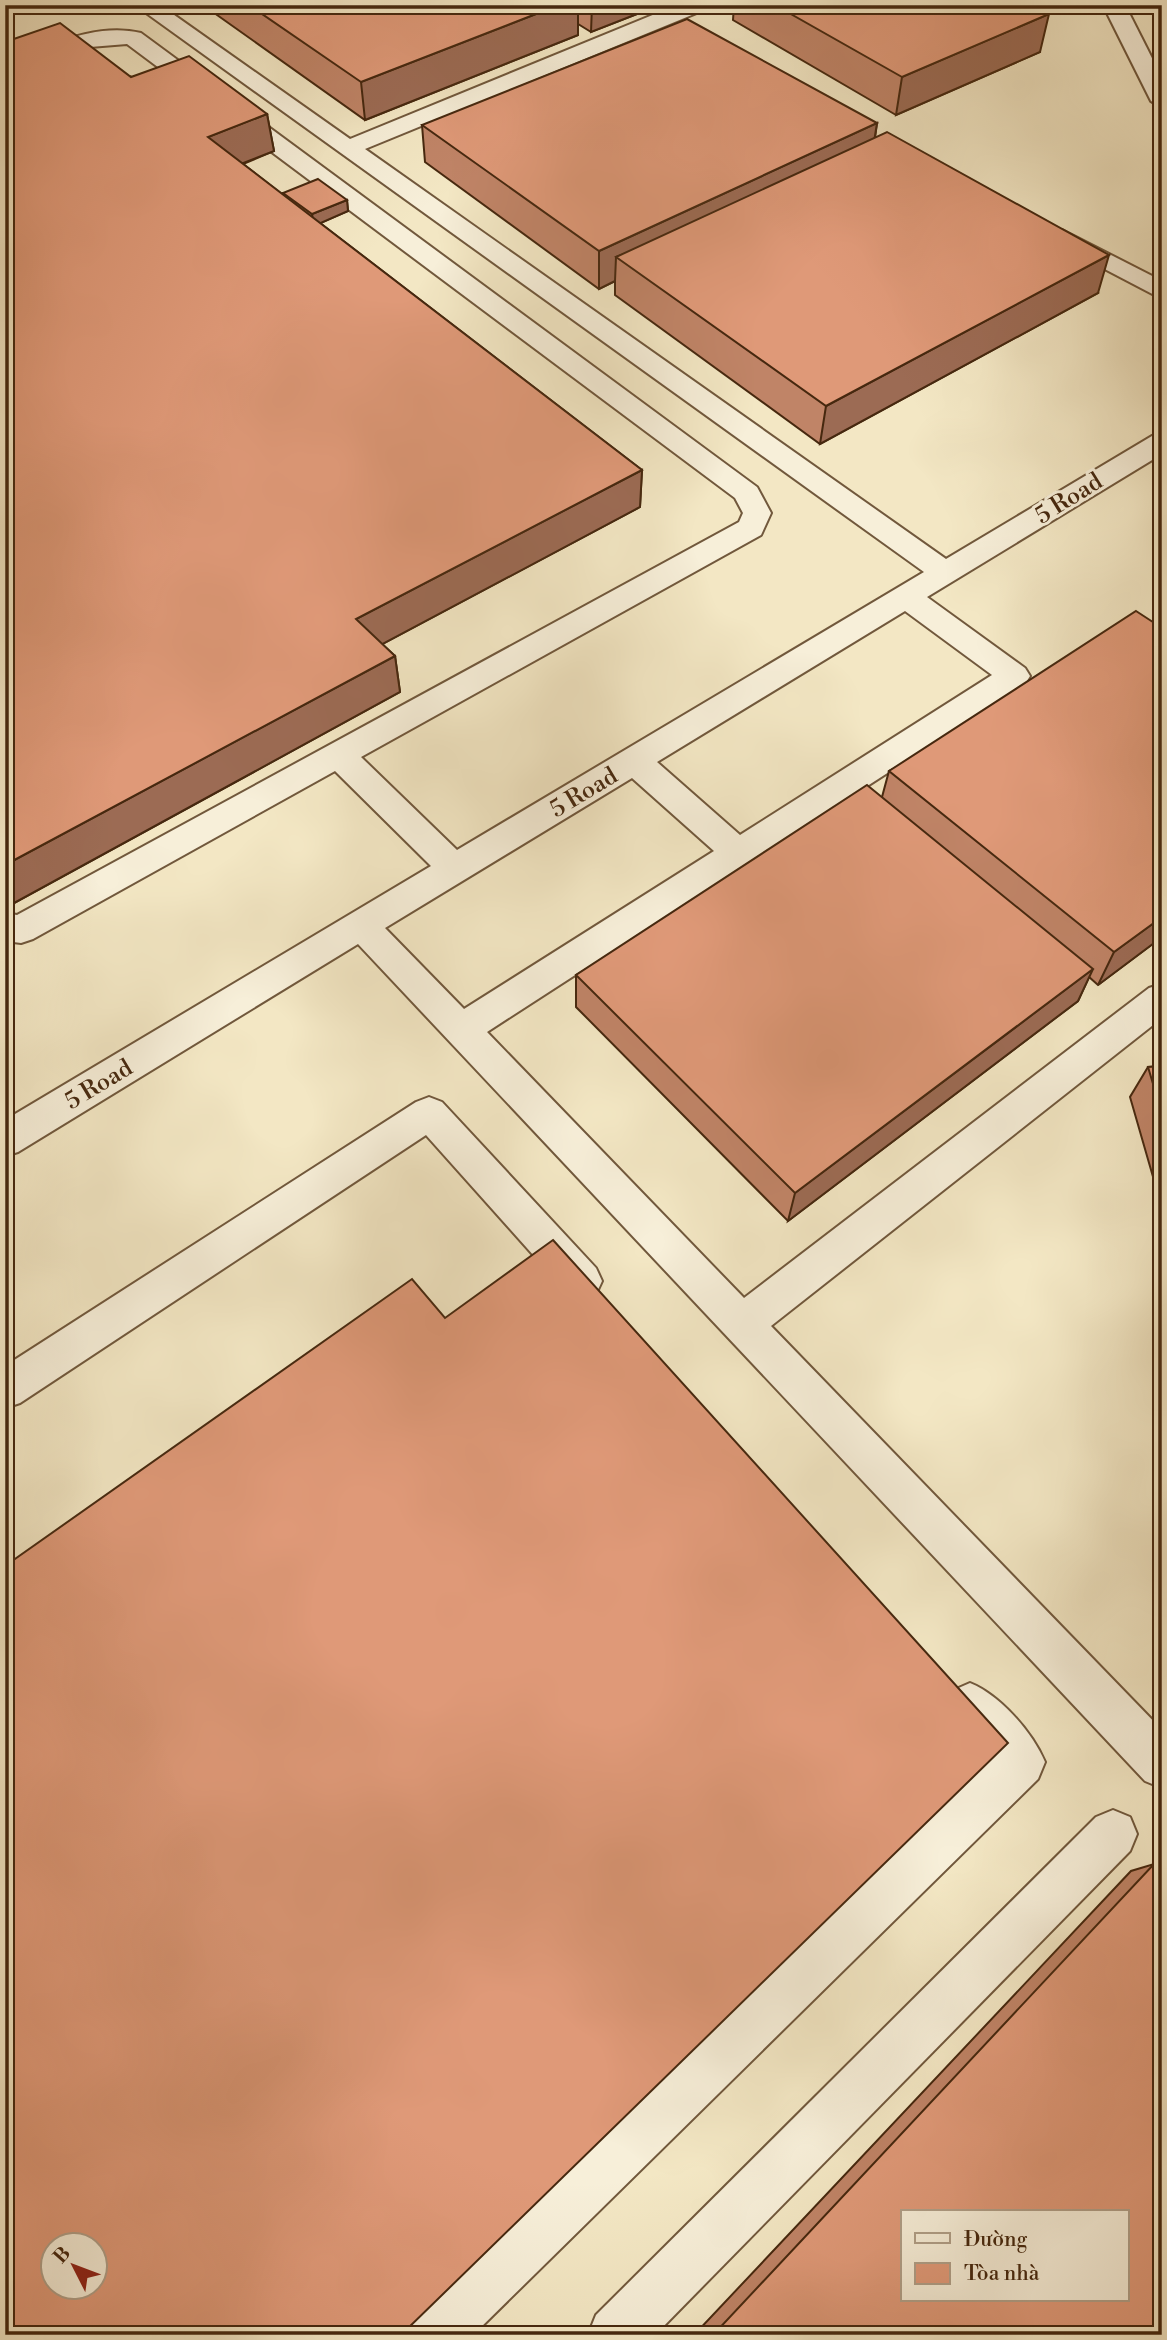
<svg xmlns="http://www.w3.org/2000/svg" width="1167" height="2340" viewBox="0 0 1167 2340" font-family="'Libre Bodoni',serif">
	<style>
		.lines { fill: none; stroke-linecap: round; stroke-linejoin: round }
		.minor-casing { stroke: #71583c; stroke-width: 4 }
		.minor { fill: #f7efd9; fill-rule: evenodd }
		.wall { fill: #c08467; stroke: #46280f; stroke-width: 2 }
		.shaded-wall { fill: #9c6b54; stroke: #46280f; stroke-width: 2 }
		.building { fill: #df9978; stroke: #46280f; stroke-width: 2; fill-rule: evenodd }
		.labels { text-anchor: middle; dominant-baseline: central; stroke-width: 6; stroke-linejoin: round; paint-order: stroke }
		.street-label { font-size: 24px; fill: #46280f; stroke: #f7efd9 }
	</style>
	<rect width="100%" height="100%" fill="#f3e7c4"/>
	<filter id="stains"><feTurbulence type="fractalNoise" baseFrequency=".00286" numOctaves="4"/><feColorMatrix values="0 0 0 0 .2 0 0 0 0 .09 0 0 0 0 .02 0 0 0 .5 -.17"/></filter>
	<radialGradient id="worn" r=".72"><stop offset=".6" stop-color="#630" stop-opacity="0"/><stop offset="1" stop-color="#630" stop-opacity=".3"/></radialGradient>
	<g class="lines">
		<defs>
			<g id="minor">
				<path d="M135 5H160L350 139 677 5H707L704 10 365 149 946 559 1152 436 1162 433V454L927 597 1025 668 1030 676 1025 684 487 1032 744 1298 1149 988 1162 984V1018L771 1326 1162 1730V1788L1145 1781 358 944 18 1152 5 1156V1120L431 866 335 771 33 939 21 943 5 941V913L17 915 739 522 743 513 735 498 127 44 90 47 5 77V62C48 47 94 22 141 33L757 487 771 513 761 535 361 757 457 850 924 572ZM905 611 992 675 740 835 657 762ZM632 778 714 851 464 1009 385 928Z"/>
				<polygon points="1103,5 1125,5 1162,78 1162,108 1151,101"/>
				<polygon points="1062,230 1162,281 1162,299 1053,242 1050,237 1053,232"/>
				<polygon points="429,1097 442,1102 596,1268 602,1281 596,1294 582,1299 568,1294 426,1135 20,1403 5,1408 5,1366 416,1102"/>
				<path d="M970 1683C1000 1695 1032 1732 1045 1762L1038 1779 473 2335H405L413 2315 988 1761 954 1722 947 1706 954 1690Z"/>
				<polygon points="1113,1810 1130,1817 1137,1834 1130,1851 655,2335 588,2335 596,2315 1096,1817"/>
			</g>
		</defs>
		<use href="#minor" class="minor-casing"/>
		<use href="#minor" class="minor"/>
	</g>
	<g class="wall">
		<polygon points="203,5 660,5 591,32 578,24 578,35 365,120"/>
		<polygon points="734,5 1031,5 1040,52 896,115 733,20"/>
		<polygon points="5,42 267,114 274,151 243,164 283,195 283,193 347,200 348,211 320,223 642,470 640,507 382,644 395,656 400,692 5,908"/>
		<polygon points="877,123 875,138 1098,293 820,444 615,295 615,281 599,289 425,162 422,125"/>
		<polygon points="1162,628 1162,937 1098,985 1089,977 1078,1001 788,1221 576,1007 576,975 882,797 889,771"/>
		<polygon points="1162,1066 1162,1208 1130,1097 1148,1067"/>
		<polygon points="1154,1864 1162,2335 694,2335 1131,1871"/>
	</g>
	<g class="shaded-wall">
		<polygon points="559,5 578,5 578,35 365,120 361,82"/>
		<polygon points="592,5 660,5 591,32"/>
		<polygon points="1049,14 1040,52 896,115 902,77"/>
		<polygon points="267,114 274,151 215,174 208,137"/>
		<polygon points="877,123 871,161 616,257 615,281 599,289 599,251"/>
		<polygon points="347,200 348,211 314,226 312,214"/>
		<polygon points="1109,255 1098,293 820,444 826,406"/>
		<polygon points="642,470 640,507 362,655 356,619"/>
		<polygon points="395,656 400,692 5,908 5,865"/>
		<polygon points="1162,917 1162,937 1098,985 1114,952"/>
		<polygon points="1093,969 1078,1001 788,1221 795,1193"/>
	</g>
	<g class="building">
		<polygon points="249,5 559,5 361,82"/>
		<polygon points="775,5 1031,5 1049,14 902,77"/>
		<polygon points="687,19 877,123 599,251 422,125"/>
		<polygon points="60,23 131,77 189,56 267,114 208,137 642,470 356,619 395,656 5,865 5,42"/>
		<polygon points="887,132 1109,255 826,406 616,257"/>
		<polygon points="318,179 347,200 312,214 283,193"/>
		<polygon points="1136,611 1162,628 1162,917 1114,952 889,771"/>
		<polygon points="867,785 1093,969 795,1193 576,975"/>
		<polygon points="1162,1066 1162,1114 1148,1067"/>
		<path d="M553 1240 1008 1743 401 2335H5V1566L412 1279 445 1318ZM52 2245H94V2287H52Z"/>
		<path d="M1154 1864 1162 1873V2335H713ZM903 2212H1127V2300H903Z"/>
	</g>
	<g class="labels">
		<g class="street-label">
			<text transform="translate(1069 499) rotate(-32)">5 Road</text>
			<text transform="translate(584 793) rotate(-31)">5 Road</text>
			<text transform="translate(99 1085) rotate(-31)">5 Road</text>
		</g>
	</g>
	<rect width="1167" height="2340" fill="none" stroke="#f3e7c4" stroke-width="28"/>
	<rect x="7" y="7" width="1153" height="2326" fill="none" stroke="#46280f" stroke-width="3.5"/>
	<rect x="14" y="14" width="1139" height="2312" fill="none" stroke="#46280f" stroke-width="2"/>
	<rect x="901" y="2210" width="228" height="91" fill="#f7efd9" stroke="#b09f88" stroke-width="2"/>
	<rect x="915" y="2233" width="35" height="10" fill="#f7efd9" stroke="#b09f88" stroke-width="2"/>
	<text x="964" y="2246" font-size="21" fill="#46280f">Đường</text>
	<rect x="915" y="2263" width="35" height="21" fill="#df9978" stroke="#b09f88" stroke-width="2"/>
	<text x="964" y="2280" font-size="21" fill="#46280f">Tòa nhà</text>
	<g transform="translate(74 2266) rotate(312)"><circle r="33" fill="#f7efd9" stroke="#b09f88" stroke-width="2"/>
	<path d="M0-5L12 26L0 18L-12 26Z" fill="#8f2418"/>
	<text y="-10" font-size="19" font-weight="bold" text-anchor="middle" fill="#46280f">B</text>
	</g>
	<rect width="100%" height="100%" filter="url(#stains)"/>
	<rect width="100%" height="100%" fill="url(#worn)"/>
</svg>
